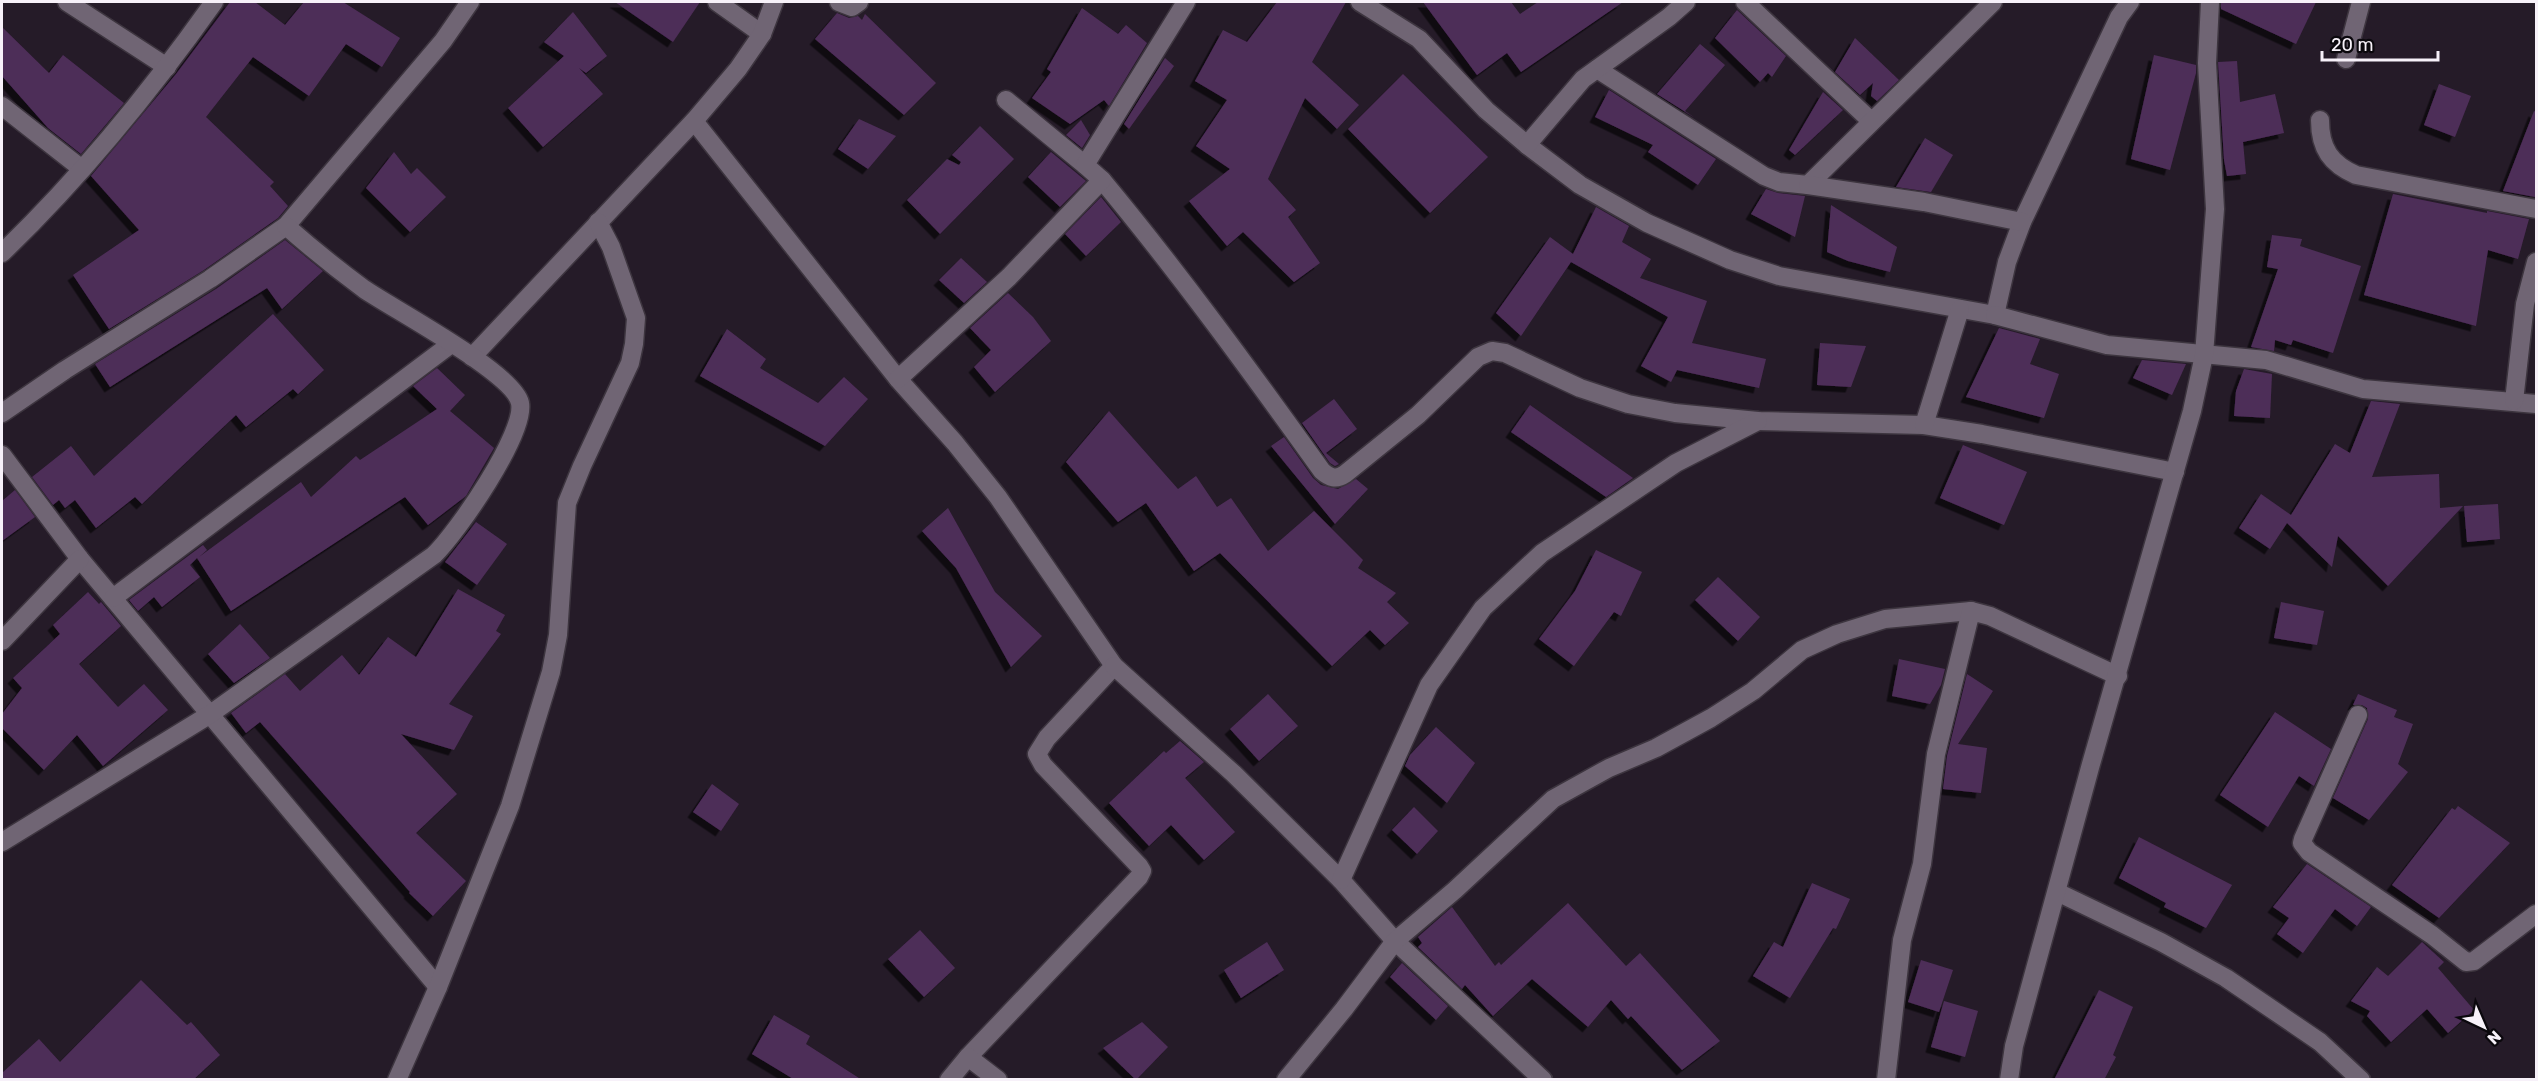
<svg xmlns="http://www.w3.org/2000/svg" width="2538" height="1081" viewBox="0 0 2538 1081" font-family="Rubik,sans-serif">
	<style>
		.building { fill: #4e2d59; filter: url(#shadow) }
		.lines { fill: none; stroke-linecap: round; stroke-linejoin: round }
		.minor-casing { stroke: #3d353f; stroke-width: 21 }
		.minor { stroke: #706574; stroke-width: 18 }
	</style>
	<defs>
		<filter id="shadow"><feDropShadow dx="-5.5" dy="5.5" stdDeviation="0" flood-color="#0009"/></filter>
	</defs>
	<rect width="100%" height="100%" fill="#251b28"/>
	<g class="building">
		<polygon points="230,2 255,2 285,25 304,2 343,2 400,38 382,67 346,44 309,96 253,57 206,117 274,182 270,186 288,206 278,218 204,270 109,329 73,275 139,230 91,176 176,74"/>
		<polygon points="615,2 700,2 673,42"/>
		<polygon points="1277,2 1346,2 1312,62 1359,105 1337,129 1305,98 1268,179 1296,210 1288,217 1320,263 1294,282 1243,232 1227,246 1189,201 1230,169 1196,146 1227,100 1195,81 1223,30 1247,42"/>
		<polygon points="1423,2 1511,2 1520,14 1538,2 1623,2 1521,72 1507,53 1477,75"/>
		<polygon points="2221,2 2316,2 2296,44 2221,9"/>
		<polygon points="1082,8 1118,34 1126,25 1147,43 1109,106 1104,100 1070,124 1032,98 1051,72 1047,69"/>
		<polygon points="1737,10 1786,56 1772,77 1768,73 1760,82 1715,38"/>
		<polygon points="573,12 607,56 586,73 579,68 603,94 543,147 508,108 564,56 544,42"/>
		<polygon points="837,13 849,18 858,16 862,20 865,14 936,83 904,115 815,39"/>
		<polygon points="2,27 49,73 63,55 124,103 81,154 48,128 2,76"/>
		<polygon points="1855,38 1899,80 1877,101 1871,96 1873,83 1860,95 1835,72"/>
		<polygon points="1700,44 1725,65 1685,111 1695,118 1657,94"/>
		<polygon points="2154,55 2196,65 2196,73 2170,170 2131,159"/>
		<polygon points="1165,58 1174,66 1129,129 1124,124"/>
		<polygon points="2237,61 2240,102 2275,94 2284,133 2243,142 2246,174 2227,176 2224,160 2218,62"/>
		<polygon points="1403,74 1488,157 1430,213 1348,129"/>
		<polygon points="2439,84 2471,96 2455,137 2424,125"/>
		<polygon points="1609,90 1716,159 1698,185 1648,152 1653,145 1595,117"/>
		<polygon points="1823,92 1843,110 1795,155 1789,150"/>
		<polygon points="2534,111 2536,112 2535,197 2503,191"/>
		<polygon points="859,119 896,136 868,169 838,149"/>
		<polygon points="1081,120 1090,135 1082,148 1066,135"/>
		<polygon points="980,126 1014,159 940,234 907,200 947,159 959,165 961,162 952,155"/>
		<polygon points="1925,138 1953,155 1931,192 1896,187"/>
		<polygon points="394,152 411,174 417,168 446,197 410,232 366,188"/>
		<polygon points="1051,152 1086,181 1060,207 1028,177"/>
		<polygon points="1766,189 1778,193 1805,196 1795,237 1751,214"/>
		<polygon points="2393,194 2487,213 2487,211 2529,219 2518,259 2488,250 2476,326 2364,295"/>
		<polygon points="1101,197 1121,222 1086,256 1065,234"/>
		<polygon points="1831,205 1897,247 1890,272 1848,261 1827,252"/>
		<polygon points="1596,207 1629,226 1622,242 1651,259 1640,278 1707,301 1692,343 1766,359 1759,388 1677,370 1671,382 1641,366 1668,317 1571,262 1521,336 1496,313 1550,237 1573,254"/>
		<polygon points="2272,235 2302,239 2300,246 2361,266 2333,353 2293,340 2291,345 2275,340 2274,351 2251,347 2278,269 2267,267"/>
		<polygon points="285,240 323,271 282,309 267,288 110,387 95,364 216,289"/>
		<polygon points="961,258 987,282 964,303 939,280"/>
		<polygon points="1008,293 1033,317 1051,341 995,392 974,367 991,350 970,328"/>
		<polygon points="273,314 324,370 298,394 293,389 246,427 236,415 142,504 135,497 96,528 75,500 65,508 59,500 53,505 32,477 71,446 94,476"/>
		<polygon points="1999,328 2040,339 2030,364 2059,374 2044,418 1966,397"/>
		<polygon points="727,329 766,359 760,368 818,403 844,377 868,399 825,446 700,376"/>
		<polygon points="1820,343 1866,346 1851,387 1817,385"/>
		<polygon points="2142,360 2186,364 2172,395 2133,378"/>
		<polygon points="437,368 465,395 450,411 494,448 466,496 428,525 405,497 231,611 197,558 190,565 200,577 162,607 154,597 138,611 129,600 203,545 207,550 199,557 301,482 311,497 356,456 360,460 437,409 413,386"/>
		<polygon points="2244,369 2272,374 2270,418 2234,416 2236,391"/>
		<polygon points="1334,399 1357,429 1326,453 1339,464 1335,466 1330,463 1302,423"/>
		<polygon points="2371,401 2400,404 2372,477 2439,474 2440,508 2463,506 2388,586 2338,536 2332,567 2287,523 2270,549 2239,528 2261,494 2291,515 2335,444 2350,453"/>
		<polygon points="1530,405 1633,478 1606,497 1511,432"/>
		<polygon points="1109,411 1178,489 1196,476 1217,507 1231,498 1268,551 1314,511 1363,560 1358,568 1396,593 1387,602 1409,623 1385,645 1370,630 1332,666 1220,553 1194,571 1146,503 1118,522 1066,462"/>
		<polygon points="1284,437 1313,478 1321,485 1338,489 1356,479 1368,489 1335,524 1271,446"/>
		<polygon points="1963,445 2027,472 2004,525 1940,498"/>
		<polygon points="15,490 35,517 2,541 2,501"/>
		<polygon points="2498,504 2500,539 2467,542 2464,506"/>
		<polygon points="948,508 995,592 1042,636 1011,667 956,568 922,531"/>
		<polygon points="476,522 507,544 477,585 445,562"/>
		<polygon points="1596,550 1642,572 1621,616 1614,612 1574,666 1539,639 1575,591"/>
		<polygon points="1718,577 1760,617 1738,641 1695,600"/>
		<polygon points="458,589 505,615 496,631 501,634 449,704 473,716 454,750 401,734 457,794 416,833 466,881 433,916 409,893 410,892 260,722 246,733 231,713 285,674 300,691 342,655 359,675 388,637 416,657"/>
		<polygon points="88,592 99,604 101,602 121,626 79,664 118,707 144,684 168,710 103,766 77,735 44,770 2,728 2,714 22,688 13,678 60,634 53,625"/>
		<polygon points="2281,602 2324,611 2317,645 2274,638"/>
		<polygon points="240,624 270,658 234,683 208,654"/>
		<polygon points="1899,659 1945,669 1941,685 1930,704 1892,696"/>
		<polygon points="1967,674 1993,691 1958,744 1987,748 1981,793 1943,789 1947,756"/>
		<polygon points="1268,694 1298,726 1259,761 1230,729"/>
		<polygon points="2358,694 2397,710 2394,717 2413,724 2398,764 2408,772 2369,820 2333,798 2368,719 2367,708 2362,705 2353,705"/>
		<polygon points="2275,712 2331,749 2314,786 2299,776 2268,827 2220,795"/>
		<polygon points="1436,727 1475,763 1447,803 1405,766 1410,755"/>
		<polygon points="1180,741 1204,762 1185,778 1235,832 1204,860 1171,825 1149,846 1109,803 1164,751 1166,753"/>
		<polygon points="712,784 739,804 721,831 693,812"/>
		<polygon points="2458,806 2510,843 2439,918 2392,885 2452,808 2455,810"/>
		<polygon points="1414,807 1438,831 1417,854 1392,830"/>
		<polygon points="2139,837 2232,885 2206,928 2164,907 2166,903 2119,878"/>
		<polygon points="2307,864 2371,907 2357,926 2335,909 2303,953 2277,934 2289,918 2273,907"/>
		<polygon points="1812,883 1850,899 1836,929 1833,928 1790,998 1753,976 1774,942 1783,947"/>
		<polygon points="1568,903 1626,966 1640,953 1720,1041 1682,1070 1631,1016 1628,1019 1611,1000 1588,1027 1532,979 1493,1016 1465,985 1462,989 1418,947 1422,943 1418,937 1452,907 1495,966 1499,962 1501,965"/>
		<polygon points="920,930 955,968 924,997 888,959"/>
		<polygon points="1267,942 1284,970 1241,998 1224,970"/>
		<polygon points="2422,942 2444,962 2438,968 2474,1010 2448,1033 2427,1009 2391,1042 2367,1016 2370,1011 2351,1001 2377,967 2388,976"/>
		<polygon points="1921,960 1953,970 1939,1012 1908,1002"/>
		<polygon points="1402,963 1448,1006 1436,1020 1390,977"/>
		<polygon points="141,980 187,1025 191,1022 220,1055 193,1080 2,1080 2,1073 39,1039 60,1062"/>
		<polygon points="2099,990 2133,1007 2113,1055 2116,1057 2104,1080 2054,1080"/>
		<polygon points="1944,1001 1978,1011 1965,1057 1931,1047"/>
		<polygon points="774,1015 810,1036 806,1044 862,1080 795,1080 752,1054"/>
		<polygon points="1142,1022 1168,1047 1136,1080 1103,1048"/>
	</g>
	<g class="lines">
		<defs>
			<g id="minor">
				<polyline points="67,2 167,67"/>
				<polyline points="717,2 762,34"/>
				<polyline points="839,2 852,7 859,2"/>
				<polyline points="1360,2 1419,39 1486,110 1527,145 1580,185 1647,223 1730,260 1779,276 1995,315 2007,262 2022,222 2119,17 2130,2"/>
				<polyline points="1745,2 1871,121"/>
				<polyline points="2346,59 2361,2"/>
				<polyline points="1597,69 1764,176 1779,182 1808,185 1993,2"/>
				<polyline points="1006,100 1085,165"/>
				<polyline points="2,106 82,169"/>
				<path d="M2320 120C2320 149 2331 164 2356 175L2536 209"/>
				<polyline points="694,121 898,379 955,443 998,497 1114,666 1047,738 1037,754 1043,765 1139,866 1142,871 1139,877 968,1057"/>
				<polyline points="1527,145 1583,79 1669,17 1686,2"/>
				<path d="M1102 180C1180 274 1251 372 1322 471 1330 478 1336 480 1345 474L1418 415 1478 357 1492 351 1505 353 1580 388 1628 404 1675 413 1758 421 1924 425 1982 434 2175 472"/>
				<polyline points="1808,185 1924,202 2022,222"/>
				<path d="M2 253C81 177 151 91 214 2"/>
				<polyline points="1995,315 2107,345 2266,360 2363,389 2536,404"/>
				<polyline points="472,357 694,121 738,69 762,34 774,2"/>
				<polyline points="898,379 1009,277 1102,180 1085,165 1186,2"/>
				<polyline points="2514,401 2525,304 2536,262"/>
				<polyline points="2,413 65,370 210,279 286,226 443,41 470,2"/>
				<polyline points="1924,425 1960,309"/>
				<polyline points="2,455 80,559 438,987"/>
				<polyline points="113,598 451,344"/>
				<polyline points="2,641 80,559"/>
				<polyline points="1114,666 1234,774 1341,880 1395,941 1543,1080"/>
				<polyline points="2358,715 2303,839 2302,843 2309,852 2432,935 2466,962 2474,961 2536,914"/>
				<path d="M2 842 209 715 434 555C457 533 526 433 520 403 514 373 393 309 364 289 337 269 311 248 286 226"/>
				<polyline points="1341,880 1429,685 1483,608 1542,553 1676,463 1758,421"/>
				<polyline points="2057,892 2161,942 2226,978 2320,1042 2361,1080"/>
				<polyline points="397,1080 438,987 510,806 551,672 558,635 567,503 582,466 630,363 634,344 636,318 611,247 598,222"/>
				<polyline points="949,1080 968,1057 998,1080"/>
				<polyline points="1286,1080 1344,1009 1395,941 1455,890 1553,799 1609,768 1656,748 1711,718 1753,691 1802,650 1837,634 1885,619 1971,611"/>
				<polyline points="1886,1080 1902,940 1922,864 1936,754 1971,611 1990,616 2118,676"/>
				<polyline points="2009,1080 2014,1046 2091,764 2192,411 2204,355 2215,209 2207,63 2210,2"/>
			</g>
		</defs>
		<use href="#minor" class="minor-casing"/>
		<use href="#minor" class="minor"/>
	</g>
	<rect width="2538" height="1081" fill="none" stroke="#f7f1f9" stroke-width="6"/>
	<g transform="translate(2484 1027) rotate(136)" stroke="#0b080d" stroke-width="4.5" paint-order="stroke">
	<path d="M0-4.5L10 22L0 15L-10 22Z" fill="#f7f1f9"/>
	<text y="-9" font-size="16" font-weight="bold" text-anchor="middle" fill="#f7f1f9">N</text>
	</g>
	<path d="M2322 51v9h116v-9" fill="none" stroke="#f7f1f9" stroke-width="3"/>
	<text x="2331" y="51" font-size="18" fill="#f7f1f9" stroke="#0b080d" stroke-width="4.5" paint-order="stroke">20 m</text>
</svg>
